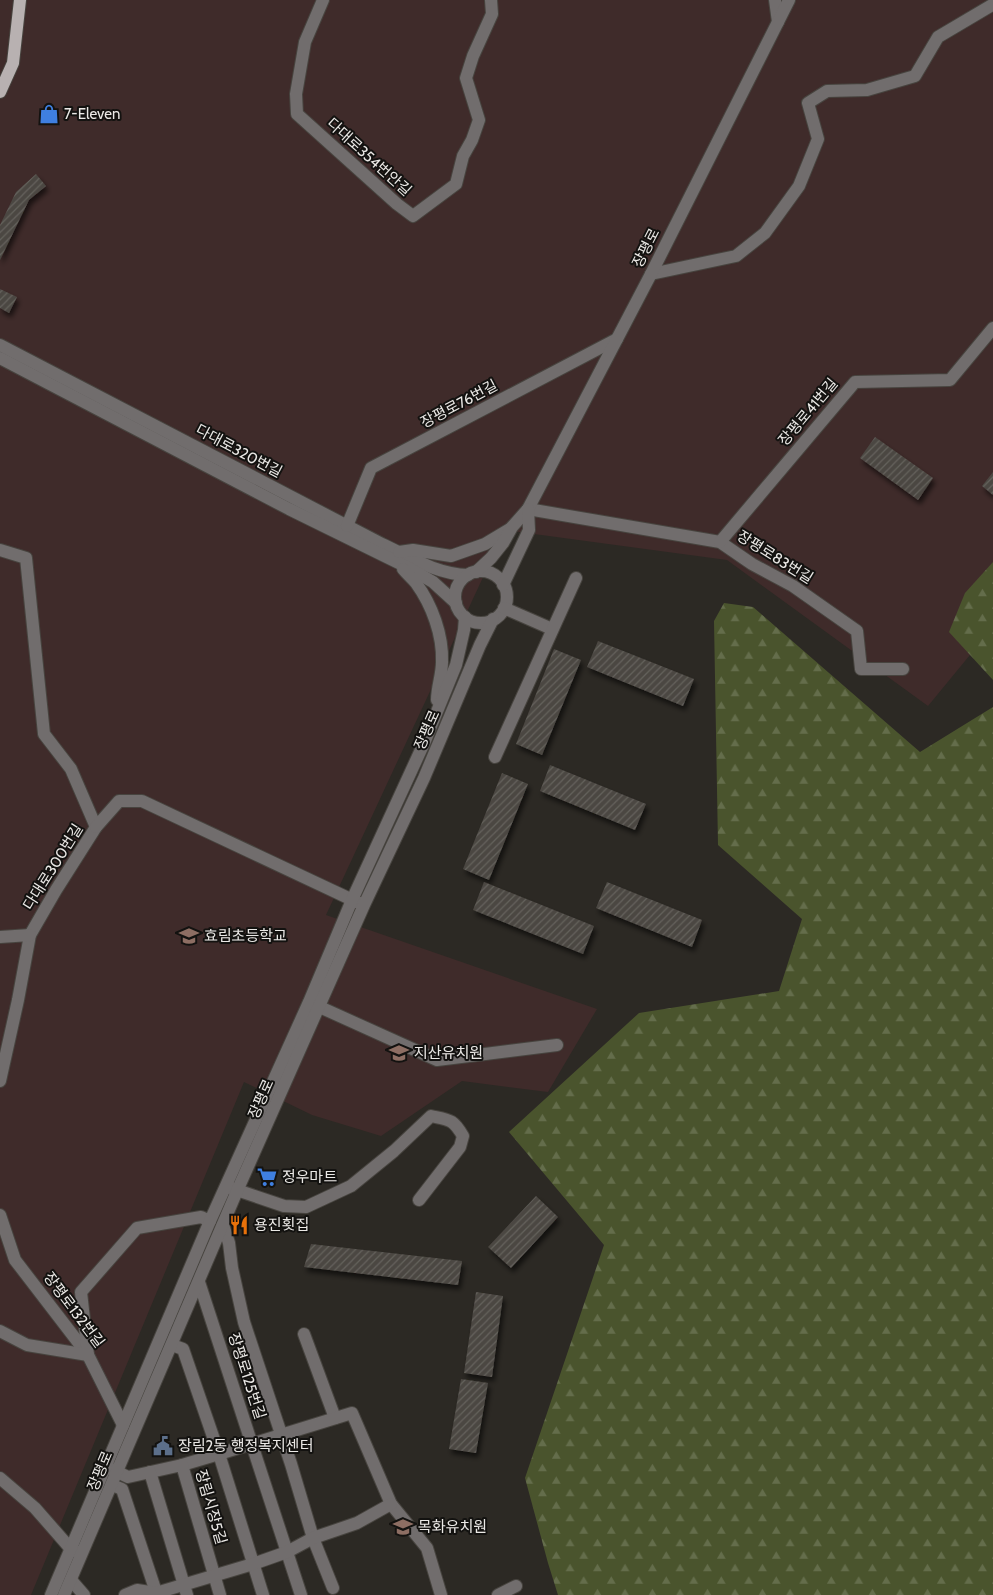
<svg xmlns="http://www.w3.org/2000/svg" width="993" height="1595" viewBox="0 0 993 1595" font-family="Cabin,'Noto Sans KR',sans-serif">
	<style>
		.industrial { fill: #3f2b2a }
		.forest { fill: url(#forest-firs) }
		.building { fill: url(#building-hatch); filter: url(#shadow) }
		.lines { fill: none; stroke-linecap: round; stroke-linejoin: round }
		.minor-casing { stroke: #47443f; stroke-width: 14 }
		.major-casing { stroke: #47443f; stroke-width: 14 }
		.minor { stroke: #716d6d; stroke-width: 12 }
		.major { stroke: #b8b1b1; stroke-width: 12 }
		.labels { text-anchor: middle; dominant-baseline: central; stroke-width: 4; stroke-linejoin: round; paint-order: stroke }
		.poi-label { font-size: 15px; fill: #ebe9e6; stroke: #131210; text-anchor: start }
		.street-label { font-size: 15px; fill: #ebe9e6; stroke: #131210 }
	</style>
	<defs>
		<pattern id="forest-firs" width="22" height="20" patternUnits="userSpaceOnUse" patternTransform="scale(1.25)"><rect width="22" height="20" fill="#4a542d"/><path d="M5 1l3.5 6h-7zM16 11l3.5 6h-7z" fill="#646d4b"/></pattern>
		<pattern id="building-hatch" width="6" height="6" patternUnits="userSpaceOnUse" patternTransform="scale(1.25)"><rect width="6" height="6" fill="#4b4742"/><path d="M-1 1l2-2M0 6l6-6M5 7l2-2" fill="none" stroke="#65625d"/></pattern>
		<filter id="shadow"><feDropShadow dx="2.5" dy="4.5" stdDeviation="2.5" flood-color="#0009"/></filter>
	</defs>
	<rect width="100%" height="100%" fill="#2c2924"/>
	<polygon class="industrial" points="0,0 993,0 993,627 928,706 727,560 505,530 326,915 597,1009 548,1092 462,1081 381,1136 312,1115 244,1082 31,1595 0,1595"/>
	<g class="forest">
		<polygon points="993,562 993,680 949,632 965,593"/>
		<polygon points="724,603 753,607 920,752 993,707 993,1595 558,1595 548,1563 525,1478 604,1245 509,1132 639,1013 779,991 802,919 718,845 714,621"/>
	</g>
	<g class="building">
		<polygon points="36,174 46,186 29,200 0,260 0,225 16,192"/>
		<polygon points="0,289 17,297 9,313 0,308"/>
		<polygon points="875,437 933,478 918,500 860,458"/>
		<polygon points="993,472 993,495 982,486"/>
		<polygon points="598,641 694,679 683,706 587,667"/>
		<polygon points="554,649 581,660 542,755 516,744"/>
		<polygon points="550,765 646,804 635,830 540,791"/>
		<polygon points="502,773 528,784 489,880 463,869"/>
		<polygon points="484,882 594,926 583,954 473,910"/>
		<polygon points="607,882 702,920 692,947 596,908"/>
		<polygon points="536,1196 558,1217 511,1268 488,1247"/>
		<polygon points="311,1244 462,1261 458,1285 304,1267"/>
		<polygon points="476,1292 503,1296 492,1377 464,1373"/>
		<polygon points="461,1379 488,1383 476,1453 449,1449"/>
	</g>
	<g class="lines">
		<defs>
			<g id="minor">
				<polyline points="323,0 305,42 296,94 297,114 397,204 413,216 456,184 463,156 472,140 479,120 466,78 473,56 492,14 491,0"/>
				<polyline points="775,0 778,22"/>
				<polyline points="651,274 736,256 765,233 799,186 818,139 808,103 827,91 867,90 915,76 938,37 992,5"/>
				<path d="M0 345 382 544C410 557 436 574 468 575"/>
				<polyline points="0,358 289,509 407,567 433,582 456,603"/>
				<polyline points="528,509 720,542 752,564 793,586 857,631 861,669 903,669"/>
				<polyline points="347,526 371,468 617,339"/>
				<polyline points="720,542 855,382 950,380 993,328"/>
				<polyline points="0,550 26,558 44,734 71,769 96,827 56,890 30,935 18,1000 0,1081"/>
				<polyline points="399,552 413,550 451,556 485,544 510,529"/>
				<path d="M403 569C407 574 412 578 416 583 432 605 443 635 442 662 442 675 437 687 437 700"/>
				<circle cx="481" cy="597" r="26"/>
				<polyline points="476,572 491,558 503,543 512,527 528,509 651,274 789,0"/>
				<polyline points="503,585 529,530 528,509"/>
				<polyline points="504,608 552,629"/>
				<polyline points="495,757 576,578"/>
				<polyline points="96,827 119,801 142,801 359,903"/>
				<polyline points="0,937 30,935"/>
				<polyline points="313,1004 437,1060 557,1045"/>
				<path d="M231 1188 284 1206 306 1207 351 1186 394 1151 431 1116C450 1120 453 1119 463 1136L460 1147 419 1200"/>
				<polyline points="0,1215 15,1260 88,1355 123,1425"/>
				<polyline points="223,1225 229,1243 232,1268 244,1322 291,1464 313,1538 333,1588"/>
				<polyline points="199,1282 301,1595"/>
				<polyline points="0,1331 27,1345 88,1355 81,1292 137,1228 201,1217 210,1221"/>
				<polyline points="304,1334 335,1418"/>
				<polyline points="172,1345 183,1349 219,1454 263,1595"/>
				<polyline points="182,1465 219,1454 352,1413 391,1504 427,1548 441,1595"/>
				<polyline points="111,1469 128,1477 182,1465 220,1595"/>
				<polyline points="150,1472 187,1595"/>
				<polyline points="0,1478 35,1508 70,1548 77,1552"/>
				<polyline points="112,1485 122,1489 157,1595"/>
				<polyline points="71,1580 84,1595"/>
				<polyline points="51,1595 210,1221 309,1002 352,900 425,741 456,665 464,630 465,617"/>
				<polyline points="64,1595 237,1191 364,905 424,778 480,645 493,619"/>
				<polyline points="125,1595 137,1590 156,1593 253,1564 287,1552 313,1538 357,1523 391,1504"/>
				<polyline points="498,1595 516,1586"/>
			</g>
			<polyline id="major" points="0,92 13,63 20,0"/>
		</defs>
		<use href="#minor" class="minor-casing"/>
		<use href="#major" class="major-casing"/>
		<use href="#minor" class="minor"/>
		<use href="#major" class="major"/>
	</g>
	<defs>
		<symbol id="shop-bare" viewBox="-9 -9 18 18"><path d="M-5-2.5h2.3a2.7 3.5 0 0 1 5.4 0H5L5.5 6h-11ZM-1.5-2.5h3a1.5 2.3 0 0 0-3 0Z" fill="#3f7fe0" stroke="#131210" stroke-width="2.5" paint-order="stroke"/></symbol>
		<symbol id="school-bare" viewBox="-9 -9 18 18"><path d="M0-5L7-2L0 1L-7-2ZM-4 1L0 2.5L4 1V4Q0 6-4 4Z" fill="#8d6e63" stroke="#131210" stroke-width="2.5" paint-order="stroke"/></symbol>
		<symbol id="supermarket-bare" viewBox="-9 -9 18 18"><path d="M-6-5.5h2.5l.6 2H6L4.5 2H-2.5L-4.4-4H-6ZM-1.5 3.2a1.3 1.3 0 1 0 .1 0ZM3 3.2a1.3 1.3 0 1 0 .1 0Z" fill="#3f7fe0" stroke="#131210" stroke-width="2.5" paint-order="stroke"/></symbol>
		<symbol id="restaurant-bare" viewBox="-9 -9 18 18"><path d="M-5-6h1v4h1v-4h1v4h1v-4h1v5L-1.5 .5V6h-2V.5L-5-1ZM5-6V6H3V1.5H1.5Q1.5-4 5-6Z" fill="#e8710a" stroke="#131210" stroke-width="2.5" paint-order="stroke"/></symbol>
		<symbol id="civic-bare" viewBox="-9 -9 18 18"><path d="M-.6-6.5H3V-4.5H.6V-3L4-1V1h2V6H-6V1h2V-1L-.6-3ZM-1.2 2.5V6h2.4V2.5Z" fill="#5c6f8a" stroke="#131210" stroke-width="2.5" paint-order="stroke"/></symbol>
	</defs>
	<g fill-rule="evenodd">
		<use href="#shop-bare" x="35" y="100" width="28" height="28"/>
		<use href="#school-bare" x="175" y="922" width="28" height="28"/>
		<use href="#school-bare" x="385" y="1039" width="28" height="28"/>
		<use href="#supermarket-bare" x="253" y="1163" width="28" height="28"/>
		<use href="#restaurant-bare" x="225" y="1211" width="28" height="28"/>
		<use href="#civic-bare" x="149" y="1432" width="28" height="28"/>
		<use href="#school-bare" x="389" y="1513" width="28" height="28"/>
	</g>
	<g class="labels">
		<g class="poi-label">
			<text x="64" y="114">7-Eleven</text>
			<text x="204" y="936">효림초등학교</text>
			<text x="414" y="1053">지산유치원</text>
			<text x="282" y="1177">정우마트</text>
			<text x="254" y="1225">용진횟집</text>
			<text x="178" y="1446">장림2동 행정복지센터</text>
			<text x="418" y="1527">목화유치원</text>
		</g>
		<g class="street-label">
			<text transform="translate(369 157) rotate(42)">다대로354번안길</text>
			<text transform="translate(646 248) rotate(-63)">장평로</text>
			<text transform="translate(459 404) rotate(-28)">장평로76번길</text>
			<text transform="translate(808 412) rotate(-50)">장평로41번길</text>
			<text transform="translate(239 451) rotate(28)">다대로320번길</text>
			<text transform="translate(775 557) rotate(32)">장평로83번길</text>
			<text transform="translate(427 730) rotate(-66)">장평로</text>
			<text transform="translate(53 867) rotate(-58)">다대로300번길</text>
			<text transform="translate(261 1099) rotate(-66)">장평로</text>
			<text transform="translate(74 1310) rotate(53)">장평로132번길</text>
			<text transform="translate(247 1376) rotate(72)">장평로125번길</text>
			<text transform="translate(100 1471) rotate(-67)">장평로</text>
			<text transform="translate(211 1507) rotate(74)">장림시장5길</text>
		</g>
	</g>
</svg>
